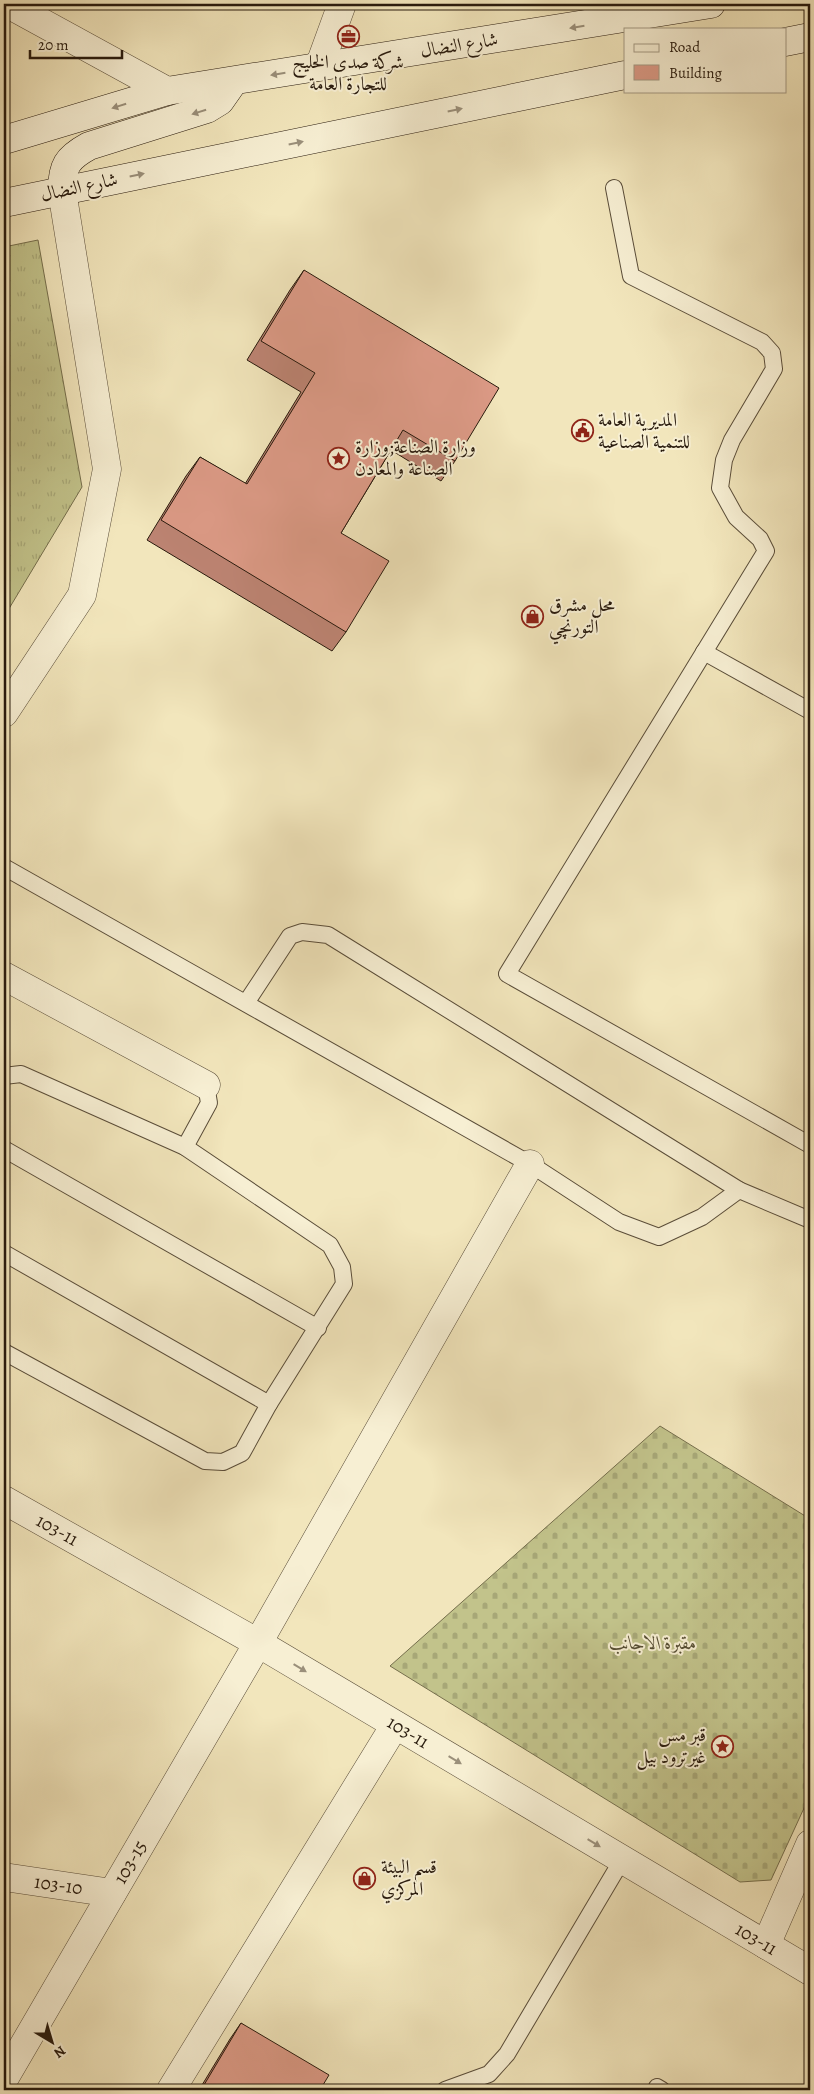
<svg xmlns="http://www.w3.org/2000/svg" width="814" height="2094" viewBox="0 0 814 2094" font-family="Alegreya,Amiri,serif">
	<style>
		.grass { fill: url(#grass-tufts); stroke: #756e4c }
		.cemetery { fill: url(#cemetery-stones); stroke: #756e4c }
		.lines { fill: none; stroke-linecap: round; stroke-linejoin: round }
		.service-casing { stroke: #5a4d39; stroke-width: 18 }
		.minor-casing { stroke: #5a4d39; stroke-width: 29 }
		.secondary-casing { stroke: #281a0d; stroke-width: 29 }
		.service { stroke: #f7efd3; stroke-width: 16 }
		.minor { stroke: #f7efd3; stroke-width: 28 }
		.secondary { stroke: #f7efd3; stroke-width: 28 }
		.wall { fill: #bd8473; stroke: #281a0d }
		.building { fill: #dc9a86; stroke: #281a0d }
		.oneway { fill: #9a8f7a }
		.labels { text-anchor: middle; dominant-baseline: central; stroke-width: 4; stroke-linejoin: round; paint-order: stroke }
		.street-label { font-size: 19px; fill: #281a0d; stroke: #f7efd3 }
		.poi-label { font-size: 19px; fill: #281a0d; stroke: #f7efd3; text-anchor: start }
		.park-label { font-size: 19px; font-style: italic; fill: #564d33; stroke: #f7efd3 }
	</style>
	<defs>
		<pattern id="grass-tufts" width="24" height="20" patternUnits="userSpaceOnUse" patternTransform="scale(1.25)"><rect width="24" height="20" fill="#c2c38b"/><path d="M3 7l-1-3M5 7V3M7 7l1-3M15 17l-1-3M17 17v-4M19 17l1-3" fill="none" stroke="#a7a777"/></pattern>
		<pattern id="cemetery-stones" width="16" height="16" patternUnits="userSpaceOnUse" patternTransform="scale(1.25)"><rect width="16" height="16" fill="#c2c38b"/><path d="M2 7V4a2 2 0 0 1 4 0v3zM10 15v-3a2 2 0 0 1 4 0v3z" fill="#a7a777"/></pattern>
	</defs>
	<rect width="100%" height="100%" fill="#f2e6bc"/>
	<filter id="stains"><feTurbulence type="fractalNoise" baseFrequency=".004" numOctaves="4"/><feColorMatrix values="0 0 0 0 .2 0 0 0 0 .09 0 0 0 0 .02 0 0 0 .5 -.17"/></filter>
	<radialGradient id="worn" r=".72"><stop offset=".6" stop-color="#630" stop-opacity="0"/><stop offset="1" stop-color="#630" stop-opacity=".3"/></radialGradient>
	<polygon class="grass" points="38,240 82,487 4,617 4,247"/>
	<polygon class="cemetery" points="660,1426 810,1519 810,1795 771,1880 740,1882 390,1666"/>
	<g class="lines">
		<defs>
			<g id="service">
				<polyline points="614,188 631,276 762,342 772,353 774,369 732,440 724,460 720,488 736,517 760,539 766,551 507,974 810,1145"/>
				<polyline points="704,652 810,711"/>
				<polyline points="4,867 530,1164 619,1222 659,1237 702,1217 739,1190 810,1220"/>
				<polyline points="246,1003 290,936 302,932 328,935 739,1190"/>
				<polyline points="4,1076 21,1074 185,1147 330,1245 342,1267 344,1284 269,1404 242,1453 223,1462 205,1461 4,1352"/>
				<polyline points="185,1147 209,1103 206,1085"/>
				<polyline points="4,1149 318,1328"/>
				<polyline points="4,1253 269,1404"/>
				<polyline points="657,2087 662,2090"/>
				<polyline points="445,2090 489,2074 507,2054 622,1860"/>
			</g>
			<g id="minor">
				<polyline points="8,4 167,91"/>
				<polyline points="319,67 342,4"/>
				<polyline points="4,713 82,595 107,469 62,191"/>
				<polyline points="4,976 206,1085"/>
				<path id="s1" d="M4 1500 258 1643 810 1971"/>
				<path id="s2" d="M4 1877 112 1893"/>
				<polyline points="766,1945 810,1844"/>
				<path id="s3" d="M4 2079 258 1643 530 1164"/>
				<polyline points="171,2090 395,1725"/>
			</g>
			<g id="secondary">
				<polyline points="785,42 810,37"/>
				<polyline points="4,140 167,91 711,4"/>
				<path d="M62 191C62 166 67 158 89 146L207 109 220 101 234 81"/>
				<polyline points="4,203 625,75"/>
			</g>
		</defs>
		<use href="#service" class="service-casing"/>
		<use href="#minor" class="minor-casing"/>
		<use href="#secondary" class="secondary-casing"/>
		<use href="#service" class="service"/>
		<use href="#minor" class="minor"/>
		<use href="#secondary" class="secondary"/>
	</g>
	<g class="wall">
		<polygon points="304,270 455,461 441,481 391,450 341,533 346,632 332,651 147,540 186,476 200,457 245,484 301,392 247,360 290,290"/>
		<polygon points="241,2023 320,2090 199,2090 230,2039"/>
	</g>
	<g class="building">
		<polygon points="304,270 499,388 455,461 403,430 341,533 389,561 346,632 161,520 200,457 247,484 315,373 261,341"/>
		<polygon points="241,2023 329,2075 320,2090 201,2090"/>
	</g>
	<defs><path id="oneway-solid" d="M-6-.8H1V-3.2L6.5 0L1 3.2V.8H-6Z" transform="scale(1.25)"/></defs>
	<g class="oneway">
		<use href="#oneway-solid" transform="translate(577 27) rotate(171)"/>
		<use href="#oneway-solid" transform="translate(278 74) rotate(171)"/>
		<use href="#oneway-solid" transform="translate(119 106) rotate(163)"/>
		<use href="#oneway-solid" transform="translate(455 110) rotate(-12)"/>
		<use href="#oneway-solid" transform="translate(199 112) rotate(162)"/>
		<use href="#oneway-solid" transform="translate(296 143) rotate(-12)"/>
		<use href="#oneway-solid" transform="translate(137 175) rotate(-12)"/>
		<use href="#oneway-solid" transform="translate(300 1668) rotate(31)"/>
		<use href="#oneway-solid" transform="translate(455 1760) rotate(31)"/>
		<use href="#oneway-solid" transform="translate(594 1843) rotate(31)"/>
	</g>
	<defs>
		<symbol id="office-ring" viewBox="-11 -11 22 22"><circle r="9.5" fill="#f7efd3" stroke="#8f2418" stroke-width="1.5"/><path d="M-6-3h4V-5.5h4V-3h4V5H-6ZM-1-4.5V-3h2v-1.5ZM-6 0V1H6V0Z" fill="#8f2418"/></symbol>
		<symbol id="civic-ring" viewBox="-11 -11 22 22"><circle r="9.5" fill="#f7efd3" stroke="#8f2418" stroke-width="1.5"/><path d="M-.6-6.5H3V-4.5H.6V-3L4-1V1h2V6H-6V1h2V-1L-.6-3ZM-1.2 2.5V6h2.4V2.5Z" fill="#8f2418"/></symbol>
		<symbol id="sight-ring" viewBox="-11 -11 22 22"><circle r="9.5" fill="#f7efd3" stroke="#8f2418" stroke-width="1.5"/><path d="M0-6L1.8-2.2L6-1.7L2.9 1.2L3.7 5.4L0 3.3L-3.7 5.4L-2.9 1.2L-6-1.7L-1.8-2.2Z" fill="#8f2418"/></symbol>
		<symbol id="shop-ring" viewBox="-11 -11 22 22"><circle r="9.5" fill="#f7efd3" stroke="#8f2418" stroke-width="1.5"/><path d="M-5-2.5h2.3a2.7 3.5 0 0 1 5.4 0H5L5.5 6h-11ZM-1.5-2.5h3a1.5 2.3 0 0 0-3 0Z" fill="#8f2418"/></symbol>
	</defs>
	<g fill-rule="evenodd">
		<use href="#office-ring" x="336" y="24" width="25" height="25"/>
		<use href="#civic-ring" x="570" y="418" width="25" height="25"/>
		<use href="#sight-ring" x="326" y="446" width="25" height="25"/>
		<use href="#shop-ring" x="520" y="604" width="25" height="25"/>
		<use href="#sight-ring" x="710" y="1734" width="25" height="25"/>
		<use href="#shop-ring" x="352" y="1866" width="25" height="25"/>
	</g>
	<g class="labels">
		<g class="street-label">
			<text transform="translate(459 45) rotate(-9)">شارع النضال</text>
			<text transform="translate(79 187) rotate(-12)">شارع النضال</text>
			<text stroke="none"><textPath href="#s1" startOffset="61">103-11</textPath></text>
			<text stroke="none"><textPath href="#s1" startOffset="466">103-11</textPath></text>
			<text stroke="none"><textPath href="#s3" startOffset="251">103-15</textPath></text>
			<text stroke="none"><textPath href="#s2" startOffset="55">103-10</textPath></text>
			<text stroke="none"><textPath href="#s1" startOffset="871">103-11</textPath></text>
		</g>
		<g class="poi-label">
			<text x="348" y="62" text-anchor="middle">شركة صدى الخليج<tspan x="348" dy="22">للتجارة العامة</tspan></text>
			<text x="598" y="420">المديرية العامة<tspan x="598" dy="22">للتنمية الصناعية</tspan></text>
			<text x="355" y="447">وزارة الصناعة;وزارة<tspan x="355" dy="22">الصناعة والمعادن</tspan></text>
			<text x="549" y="605">محل مشرق<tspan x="549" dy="22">التورنچي</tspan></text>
			<text x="706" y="1735" text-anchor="end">قبر مس<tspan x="706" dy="22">غيرترود بيل</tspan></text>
			<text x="381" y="1867">قسم البيئة<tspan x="381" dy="22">المركزي</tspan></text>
		</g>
		<g class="park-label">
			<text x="653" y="1643">مقبرة الاجانب</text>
		</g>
	</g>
	<rect width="814" height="2094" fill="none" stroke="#f2e6bc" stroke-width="20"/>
	<rect x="5" y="5" width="804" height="2084" fill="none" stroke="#281a0d" stroke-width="2.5"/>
	<rect x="10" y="10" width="794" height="2074" fill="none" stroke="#281a0d"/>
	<rect x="624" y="28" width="162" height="65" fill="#f7efd3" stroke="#a49a84"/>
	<rect x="634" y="44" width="25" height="8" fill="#f7efd3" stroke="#a49a84"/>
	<text x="669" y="52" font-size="15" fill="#281a0d">Road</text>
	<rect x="634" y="65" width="25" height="15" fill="#dc9a86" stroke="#a49a84"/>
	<text x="669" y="78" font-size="15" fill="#281a0d">Building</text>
	<g transform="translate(52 2042) rotate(142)" stroke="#f7efd3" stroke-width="4" paint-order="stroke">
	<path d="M0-4L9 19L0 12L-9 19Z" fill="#281a0d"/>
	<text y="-8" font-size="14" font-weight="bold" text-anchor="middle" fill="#281a0d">N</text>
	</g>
	<path d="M30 50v8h92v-8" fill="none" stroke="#281a0d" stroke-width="2.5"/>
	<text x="38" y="50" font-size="15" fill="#281a0d" stroke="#f7efd3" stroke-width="4" paint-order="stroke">20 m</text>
	<rect width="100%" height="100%" filter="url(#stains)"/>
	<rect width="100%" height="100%" fill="url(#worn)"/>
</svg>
